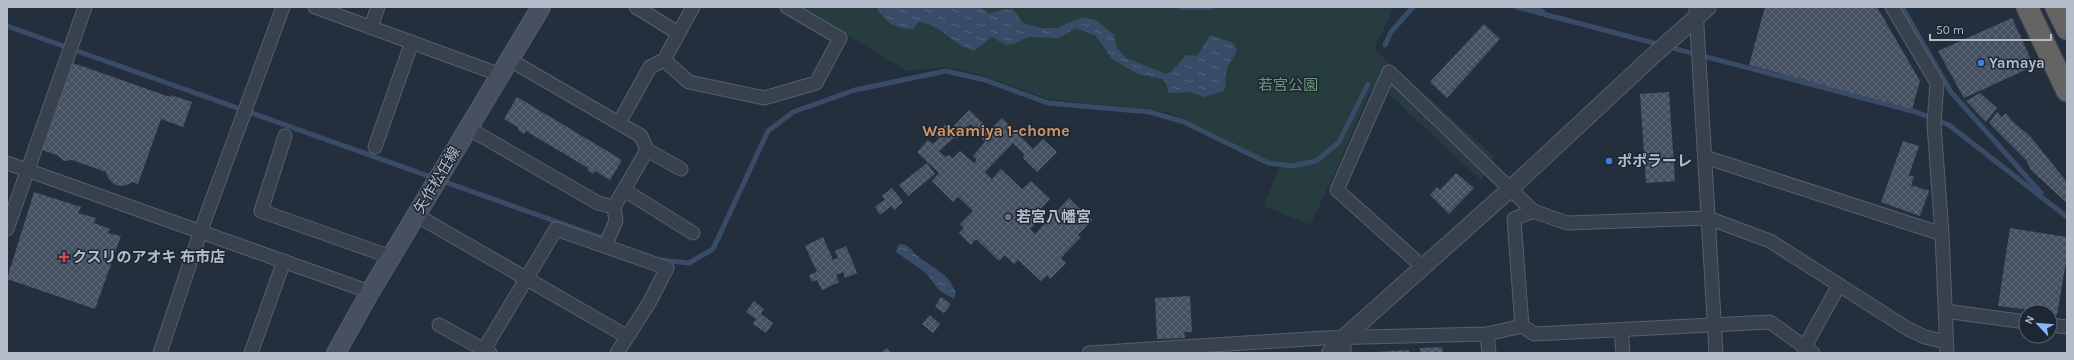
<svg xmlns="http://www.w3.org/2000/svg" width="2074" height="360" viewBox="0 0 2074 360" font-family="Karla,'Noto Sans JP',sans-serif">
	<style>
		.green { fill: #263c3f }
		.water { fill: url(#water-ripples) }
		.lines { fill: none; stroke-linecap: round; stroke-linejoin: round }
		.stream { stroke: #394c67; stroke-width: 5 }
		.building { fill: url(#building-cross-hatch); fill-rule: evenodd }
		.minor-casing { stroke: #565f6c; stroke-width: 15 }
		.tertiary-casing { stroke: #565f6c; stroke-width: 18 }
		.secondary-casing { stroke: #565f6c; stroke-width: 20 }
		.trunk-casing { stroke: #434c59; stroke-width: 23 }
		.minor { stroke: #38414e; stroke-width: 13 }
		.tertiary { stroke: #38414e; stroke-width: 16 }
		.secondary { stroke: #465061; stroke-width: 18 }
		.trunk { stroke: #656462; stroke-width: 21 }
		.shop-dot { fill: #3f7fe0; stroke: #1d2633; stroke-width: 1.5 }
		.worship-dot { fill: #6b7280; stroke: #1d2633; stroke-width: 1.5 }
		.health-dot { fill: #e0444e; stroke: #1d2633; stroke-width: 1.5 }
		.labels { text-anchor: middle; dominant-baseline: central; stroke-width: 3; stroke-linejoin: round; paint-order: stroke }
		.poi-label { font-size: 15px; font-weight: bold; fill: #b4bcc9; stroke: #1d2633; text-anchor: start }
		.park-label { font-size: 15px; fill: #6b9a76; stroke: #1d2633 }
		.street-label { font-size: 15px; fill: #b4bcc9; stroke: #1d2633 }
		.neighbourhood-label { font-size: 16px; font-weight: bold; fill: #d59563; stroke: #1d2633 }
	</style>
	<defs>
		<pattern id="water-ripples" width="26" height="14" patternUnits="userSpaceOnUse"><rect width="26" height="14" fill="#394c67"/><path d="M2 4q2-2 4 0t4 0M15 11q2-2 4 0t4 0" fill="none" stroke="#53647b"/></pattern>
		<pattern id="building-cross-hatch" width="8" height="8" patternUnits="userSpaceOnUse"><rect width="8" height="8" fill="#455162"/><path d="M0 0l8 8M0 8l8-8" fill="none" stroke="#5d6877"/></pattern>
	</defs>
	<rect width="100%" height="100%" fill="#242f3e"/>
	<polygon class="green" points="802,7 1394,7 1374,49 1495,157 1481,180 1381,87 1369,94 1332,179 1310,225 1264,206 1281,162 1268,161 1168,112 1048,99 982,75 945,67 907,71"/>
	<g class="water">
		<path d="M876 7H980L990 14 1000 10 1013 9 1023 23 1041 28H1057L1082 17 1096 20 1114 35 1117 48 1126 58 1166 74 1172 71 1186 55 1197 56 1210 35 1233 43 1237 50C1231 62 1223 70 1226 85L1223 91 1204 97 1191 92 1169 93 1166 83 1162 79 1138 74 1112 59 1096 36 1076 28 1059 38 1028 37 1014 44 1006 45 992 37 974 51C951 44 941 24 919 22L913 29C895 29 885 22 876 7Z"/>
		<path d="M902 244C912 247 911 251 919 257 935 270 947 271 956 293L954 299 939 290 926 273 896 252 898 245Z"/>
	</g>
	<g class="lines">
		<g class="stream">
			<polyline points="1180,7 1212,7"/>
			<polyline points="1517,7 1916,112 1949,125 2067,217"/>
			<polyline points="1534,7 1543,12"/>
			<polyline points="1902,7 1951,92 2041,193"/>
			<polyline points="7,26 608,240"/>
			<polyline points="1385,45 1391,32 1413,7"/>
			<polyline points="660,260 689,263 713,249 768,131 793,112 855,90 946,71 985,80 1048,103 1150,112 1184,122 1268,163 1292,166 1316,161 1339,142 1368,84"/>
		</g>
	</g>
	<g class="building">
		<polygon points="1765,7 1877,7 1920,81 1912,109 1749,65"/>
		<polygon points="2012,18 2034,66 1964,98 1938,51"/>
		<polygon points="1484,24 1500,39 1447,98 1430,82"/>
		<polygon points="73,63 170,97 171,95 192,102 183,127 161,119 138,184 133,182 124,186 115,185 108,178 106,172 72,160 64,161 57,155 42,150"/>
		<polygon points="1669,92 1675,181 1646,183 1640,94"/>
		<polygon points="1980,93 1997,108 1986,122 1966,101"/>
		<polygon points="517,97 622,160 610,180 595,171 593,174 587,170 588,168 526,131 524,134 518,130 519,128 504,119"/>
		<path d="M969 110 990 130 1002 118 1033 149 1043 139 1057 152 1037 172 1023 158 1024 154 1013 143 985 172 992 179 1001 169 1022 189 1031 181 1050 199 1035 215 1040 219 1030 229 1035 234 1069 198 1092 220 1078 235 1081 237 1061 258 1066 263 1050 279 1047 275 1041 281 1018 260 1014 264 1005 255 999 261 976 239 971 245 959 233 964 228 960 224 973 211 958 197 953 202 932 181 939 173 917 152 928 140 933 144 939 138 935 135 946 124 951 129ZM971 124 984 136 982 139 985 142 973 156 977 160 974 163 960 151 952 159 950 155 945 157 939 151 955 137 956 139Z"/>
		<polygon points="1997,112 2002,117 2006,113 2012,121 2030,136 2067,182 2067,203 2031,170 2026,160 1989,123"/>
		<polygon points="1903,141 1919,146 1909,175 1914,177 1911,185 1929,191 1920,216 1881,202"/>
		<polygon points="927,163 935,174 908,196 899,185"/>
		<polygon points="1456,173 1474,188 1449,214 1430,195 1437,187 1440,190"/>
		<polygon points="892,188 903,202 894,210 891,206 880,215 875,207 885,199 882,196"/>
		<polygon points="34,192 81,207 78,213 96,218 94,223 110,229 108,233 121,236 95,309 7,279"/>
		<polygon points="2010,228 2067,237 2067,256 2057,315 2050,314 2050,312 1998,306"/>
		<polygon points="823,237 833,260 838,258 835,251 846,246 857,273 845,278 843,272 836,275 839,282 822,290 817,280 812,282 809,275 817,272 805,246"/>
		<polygon points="1190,296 1192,332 1184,332 1185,338 1157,339 1155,298"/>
		<polygon points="941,297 951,304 944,313 935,307"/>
		<polygon points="754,301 764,309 761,314 773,323 766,333 753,324 756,319 746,312"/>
		<polygon points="930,315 940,324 933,333 922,324"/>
		<polygon points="1442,347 1443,353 1420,353 1420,348"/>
		<polygon points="887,348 891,353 883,353 882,352"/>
		<polygon points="1409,350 1409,353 1375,353 1375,352"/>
	</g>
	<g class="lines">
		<defs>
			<g id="minor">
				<polyline points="315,7 501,75"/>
				<polyline points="636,7 678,33"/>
				<polyline points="693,7 664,60 689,82 764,98 816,83 840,38 787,7"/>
				<polyline points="1892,7 1937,83 1934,124 1942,234 1947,353"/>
				<polyline points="1696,9 1716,353"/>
				<polyline points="371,27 378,7"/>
				<polyline points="619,123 650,67 664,60"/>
				<polyline points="468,128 598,203 614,207 647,150 641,136 510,60"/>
				<polyline points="285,136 261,211 391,257"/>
				<polyline points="375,147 412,42"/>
				<polyline points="647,150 681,169"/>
				<polyline points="1705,157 1942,234"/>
				<polyline points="7,163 370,292"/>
				<polyline points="624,190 693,233"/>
				<polyline points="416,215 626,336"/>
				<polyline points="7,229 85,7"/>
				<polyline points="605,246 616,221 614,207"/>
				<polyline points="1424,268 1337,190 1389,72 1533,211 1567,223 1708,218 1770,241 1908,329 1925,337 1946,342"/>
				<polyline points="1945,311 2026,322"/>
				<polyline points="439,325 490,353"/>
				<polyline points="2050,325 2067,327"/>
				<polyline points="1522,326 1514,219 1533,211"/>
				<polyline points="1621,330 1623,353"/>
				<polyline points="1487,334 1489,353"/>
				<polyline points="1344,338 1344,353"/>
				<polyline points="1804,348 1839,285"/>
				<polyline points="160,353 201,230 283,7"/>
				<polyline points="251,353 284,261"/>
				<polyline points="482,353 556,229 667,268 649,303 617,353"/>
				<polyline points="1089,353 1324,338 1487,334 1522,326 1534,334 1770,322 1813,353"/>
			</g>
			<polyline id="tertiary" points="1330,353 1339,342 1509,190 1656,53 1708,7"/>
			<polyline id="secondary" points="336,353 370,292 541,7"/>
			<g id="trunk">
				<polyline points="2027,7 2067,91"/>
				<polyline points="2056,7 2067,29"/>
			</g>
		</defs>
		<use href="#minor" class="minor-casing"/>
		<use href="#tertiary" class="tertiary-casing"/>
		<use href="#secondary" class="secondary-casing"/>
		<use href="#trunk" class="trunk-casing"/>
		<use href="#minor" class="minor"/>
		<use href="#tertiary" class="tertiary"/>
		<use href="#secondary" class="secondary"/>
		<use href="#trunk" class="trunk"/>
	</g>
	<g class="shop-dot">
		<circle cx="1981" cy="63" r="4"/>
		<circle cx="1609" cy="161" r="4"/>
	</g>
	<circle class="worship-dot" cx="1008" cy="217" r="4"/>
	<path class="health-dot" d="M62 251h4v4h4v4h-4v4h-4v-4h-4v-4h4z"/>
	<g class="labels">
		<g class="poi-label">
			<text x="1989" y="63">Yamaya</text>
			<text x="1617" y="161">ポポラーレ</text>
			<text x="1016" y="217">若宮八幡宮</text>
			<text x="72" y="257">クスリのアオキ 布市店</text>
		</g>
		<g class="park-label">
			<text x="1288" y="85">若宮公園</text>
		</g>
		<g class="street-label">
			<text transform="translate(437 180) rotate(-59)">矢作松任線</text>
		</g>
		<g class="neighbourhood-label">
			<text x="996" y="130">Wakamiya 1-chome</text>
		</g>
	</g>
	<rect width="2074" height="360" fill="none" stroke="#b4bcc9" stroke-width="16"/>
	<g transform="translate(2038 324) rotate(296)"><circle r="19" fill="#1d2633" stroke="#59626f"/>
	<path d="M0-3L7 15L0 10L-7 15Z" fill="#8ab4f8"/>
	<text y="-6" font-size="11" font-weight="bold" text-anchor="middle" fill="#b4bcc9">N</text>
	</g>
	<path d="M1930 34v6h121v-6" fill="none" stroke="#b4bcc9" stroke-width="2"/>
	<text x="1936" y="34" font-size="12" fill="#b4bcc9" stroke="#1d2633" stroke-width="3" paint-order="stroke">50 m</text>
</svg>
